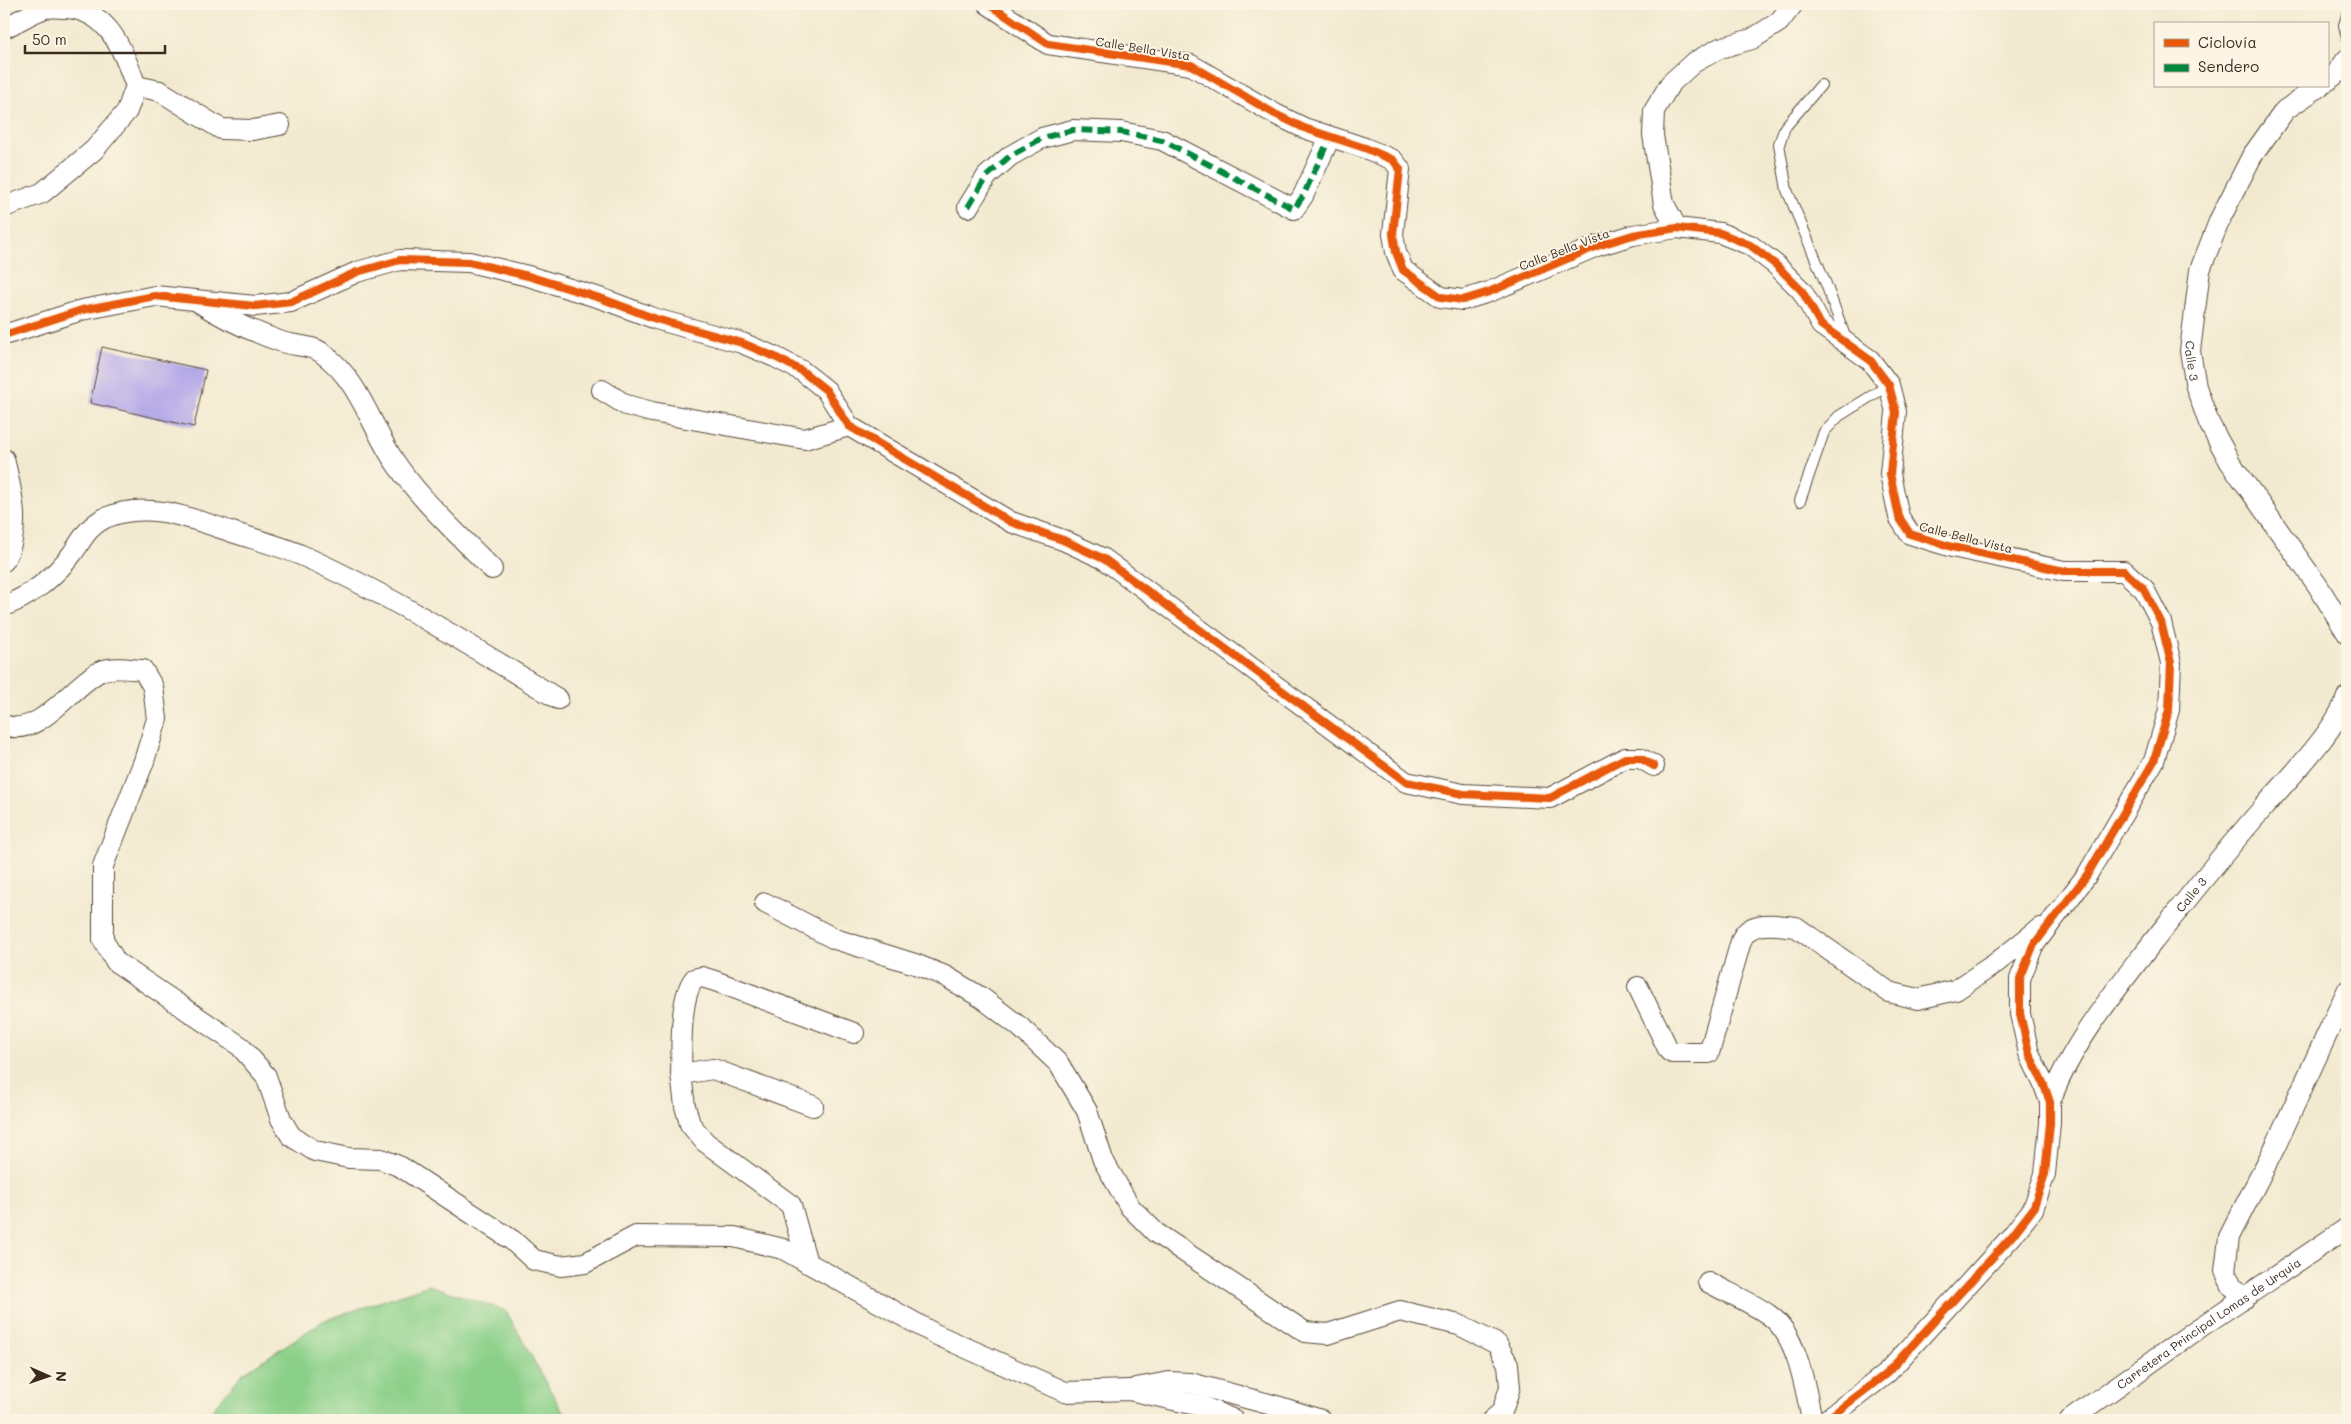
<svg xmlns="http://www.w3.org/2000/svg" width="2351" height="1424" viewBox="0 0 2351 1424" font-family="Mali,sans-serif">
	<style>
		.green { fill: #8bd089; stroke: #637d54 }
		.building { fill: #aea2e8 }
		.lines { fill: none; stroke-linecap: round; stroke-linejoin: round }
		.service-casing { stroke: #564739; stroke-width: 12 }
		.minor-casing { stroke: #564739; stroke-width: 22 }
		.service { stroke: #fff; stroke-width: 10 }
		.minor { stroke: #fff; stroke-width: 20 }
		.quiet { stroke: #00873e; stroke-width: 6; stroke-dasharray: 12 6; stroke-linecap: butt }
		.cycleway-casing { stroke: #fcf5e5; stroke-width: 11 }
		.cycleway { stroke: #e8590c; stroke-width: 8 }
		.labels { text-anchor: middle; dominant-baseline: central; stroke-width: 4; stroke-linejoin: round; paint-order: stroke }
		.street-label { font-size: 12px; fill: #3b2a1e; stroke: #fcf5e5 }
	</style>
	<rect width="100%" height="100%" fill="#fcf5e5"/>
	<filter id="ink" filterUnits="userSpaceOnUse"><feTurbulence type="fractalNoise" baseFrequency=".02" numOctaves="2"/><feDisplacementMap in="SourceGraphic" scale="10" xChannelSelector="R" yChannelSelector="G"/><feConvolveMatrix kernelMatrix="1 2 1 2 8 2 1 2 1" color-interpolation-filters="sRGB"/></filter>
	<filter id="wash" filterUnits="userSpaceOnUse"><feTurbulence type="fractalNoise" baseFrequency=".0096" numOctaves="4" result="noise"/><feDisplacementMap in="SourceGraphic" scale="20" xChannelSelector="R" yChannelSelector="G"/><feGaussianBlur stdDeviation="1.12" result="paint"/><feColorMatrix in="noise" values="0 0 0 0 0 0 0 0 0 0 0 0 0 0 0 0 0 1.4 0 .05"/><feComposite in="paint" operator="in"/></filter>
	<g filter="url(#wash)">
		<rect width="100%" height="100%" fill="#f2ead0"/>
		<polygon class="green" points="429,1285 506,1311 562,1411 581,1420 204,1420 242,1374 323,1321"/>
		<g id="blocks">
			<polygon class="building" points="102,347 206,370 194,427 90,403"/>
		</g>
	</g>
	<g filter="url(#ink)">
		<use href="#blocks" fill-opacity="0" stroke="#564739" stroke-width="1"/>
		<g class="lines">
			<defs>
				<g id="service">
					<polyline points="2347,16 2344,25 2347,38"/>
					<polyline points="1821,85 1785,127 1779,144 1787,190 1826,284 1846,339"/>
					<polyline points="1800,501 1824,432 1839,416 1889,385"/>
				</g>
				<g id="minor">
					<polyline points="988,4 1048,44 1191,65 1275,114 1304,128 1365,148 1393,160 1400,169 1393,234 1396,252 1403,270 1441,297 1463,300 1489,292 1597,246 1633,235 1677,228 1720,233 1750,245 1776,265 1802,291 1821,325 1870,360 1889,385 1896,412 1890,474 1899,517 1910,534 1952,547 2064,571 2124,571 2144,589 2161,622 2171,663 2169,710 2154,761 2087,875 2033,946 2020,979 2020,1014 2029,1053 2044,1085 2050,1102 2050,1123 2045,1174 2033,1209 2012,1236 1887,1373 1826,1420"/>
					<path d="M4 28C18 22 32 12 46 8 52 7 60 8 66 8 109 10 123 51 136 86L127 111 94 150 42 193 4 207"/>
					<polyline points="2327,81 2336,74 2347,59"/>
					<polyline points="136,86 160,91 221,129 253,130 280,125"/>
					<path id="s1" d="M2320 86 2285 110 2252 156 2220 219 2200 270 2190 351 2196 387 2209 423 2230 462 2318 586 2347 633"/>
					<polyline points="968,207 987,176 1010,156 1042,138 1073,130 1121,132 1162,140 1294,209 1303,196 1330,137"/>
					<polyline points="1677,228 1664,204 1653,135 1654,111 1670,84 1693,63 1720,48 1752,39 1779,22 1793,4"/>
					<path d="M197 301C224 319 251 331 282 342 294 346 312 345 322 353 357 378 369 420 391 456 416 496 459 535 492 569"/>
					<polyline points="4,335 82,310 155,296 255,306 291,302 357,272 400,260 469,262 528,276 603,299 656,319 742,343 775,357 802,371 826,390 849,426 1011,522 1063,540 1104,559 1406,782 1463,794 1550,798 1625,758 1640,758 1654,766"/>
					<polyline points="602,390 626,405 652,412 805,439 849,426"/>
					<path d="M4 459C12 492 22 530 4 561"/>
					<path d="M4 606C31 596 55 576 72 554 82 540 88 526 105 518 146 500 190 518 229 531 253 539 278 545 301 555 391 595 474 648 558 699"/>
					<path d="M4 725C40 739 71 685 101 671 113 666 130 669 143 670L153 687 157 719 144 761 103 866V940L116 962 240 1046 266 1076 281 1119 291 1136 315 1151 349 1158 381 1159 401 1167 512 1240 534 1260 561 1266 585 1263 636 1236 734 1237 783 1249 935 1334 1065 1392 1129 1390 1201 1406 1234 1420"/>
					<polyline points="765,903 835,939 915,964 945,976 982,998 1020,1027 1059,1064 1087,1111 1103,1160 1130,1207 1156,1233 1305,1332 1328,1334 1400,1311 1459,1325 1497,1344 1508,1364 1510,1387 1502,1412 1492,1420"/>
					<path d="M1638 987 1669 1051 1672 1053H1709L1741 941C1749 919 1776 925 1796 927L1889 992 1918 999 1956 990 1996 963 2040 928"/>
					<path d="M681 1074C682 1048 679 999 694 979L702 977 715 981 854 1033"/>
					<path id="s2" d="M2050 1102C2070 1046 2115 991 2152 943 2188 898 2224 852 2263 808 2288 779 2335 732 2347 697"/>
					<polyline points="807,1263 791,1205 705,1142 690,1124 685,1106 681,1074 713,1069 813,1106"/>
					<path d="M1708 1282C1728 1293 1751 1302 1769 1315 1798 1335 1805 1388 1812 1420"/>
					<polyline points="2245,1298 2232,1286 2225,1271 2229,1237 2275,1147 2347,991"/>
					<polyline points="1136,1388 1169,1382 1190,1383 1280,1407 1321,1420"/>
					<path id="s3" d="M2070 1420 2199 1328 2347 1228"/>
				</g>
			</defs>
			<use href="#service" class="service-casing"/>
			<use href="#minor" class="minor-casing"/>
			<use href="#service" class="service"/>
			<use href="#minor" class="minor"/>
			<polyline class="quiet" points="968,207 987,176 1010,156 1042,138 1073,130 1121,132 1162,140 1294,209 1303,196 1330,137"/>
			<defs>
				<g id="cycleway">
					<polyline points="988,4 1048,44 1191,65 1275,114 1304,128 1365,148 1393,160 1400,169 1393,234 1396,252 1403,270 1441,297 1463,300 1489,292 1597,246 1633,235 1677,228 1720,233 1750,245 1776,265 1802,291 1821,325 1870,360 1889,385 1896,412 1890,474 1899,517 1910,534 1952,547 2064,571 2124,571 2144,589 2161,622 2171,663 2169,710 2154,761 2087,875 2033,946 2020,979 2020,1014 2029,1053 2044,1085 2050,1102 2050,1123 2045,1174 2033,1209 2012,1236 1887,1373 1826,1420"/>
					<polyline points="4,335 82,310 155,296 255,306 291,302 357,272 400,260 469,262 528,276 603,299 656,319 742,343 775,357 802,371 826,390 849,426 1011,522 1063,540 1104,559 1406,782 1463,794 1550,798 1625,758 1640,758 1654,766"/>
				</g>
			</defs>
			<use href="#cycleway" class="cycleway-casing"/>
			<use href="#cycleway" class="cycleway"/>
		</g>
	</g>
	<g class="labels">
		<g class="street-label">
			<text transform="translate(1143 48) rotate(9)">Calle Bella Vista</text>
			<text transform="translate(1564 249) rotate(-21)">Calle Bella Vista</text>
			<text stroke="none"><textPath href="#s1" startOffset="316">Calle 3</textPath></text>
			<text transform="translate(1966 537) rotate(14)">Calle Bella Vista</text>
			<text stroke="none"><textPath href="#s2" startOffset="252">Calle 3</textPath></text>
			<text stroke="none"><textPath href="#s3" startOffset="169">Carretera Principal Lomas de Urquia</textPath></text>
		</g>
	</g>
	<rect width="2351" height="1424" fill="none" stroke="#fcf5e5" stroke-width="20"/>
	<rect x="2154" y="22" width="175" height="65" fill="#fcf5e5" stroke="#afa495"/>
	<rect x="2164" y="39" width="25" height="8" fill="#e8590c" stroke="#afa495"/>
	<text x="2198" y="48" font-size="15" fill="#3b2a1e">Ciclovía</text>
	<rect x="2164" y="64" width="25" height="8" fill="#00873e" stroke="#afa495"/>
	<text x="2198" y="72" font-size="15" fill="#3b2a1e">Sendero</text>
	<g transform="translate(48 1376) rotate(92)" stroke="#fcf5e5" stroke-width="4" paint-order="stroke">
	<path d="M0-4L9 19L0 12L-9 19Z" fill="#3b2a1e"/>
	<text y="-8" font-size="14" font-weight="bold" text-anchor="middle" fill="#3b2a1e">N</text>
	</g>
	<path d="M25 45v8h140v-8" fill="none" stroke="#3b2a1e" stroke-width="2.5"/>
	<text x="32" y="45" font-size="15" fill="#3b2a1e" stroke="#fcf5e5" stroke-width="4" paint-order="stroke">50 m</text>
</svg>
